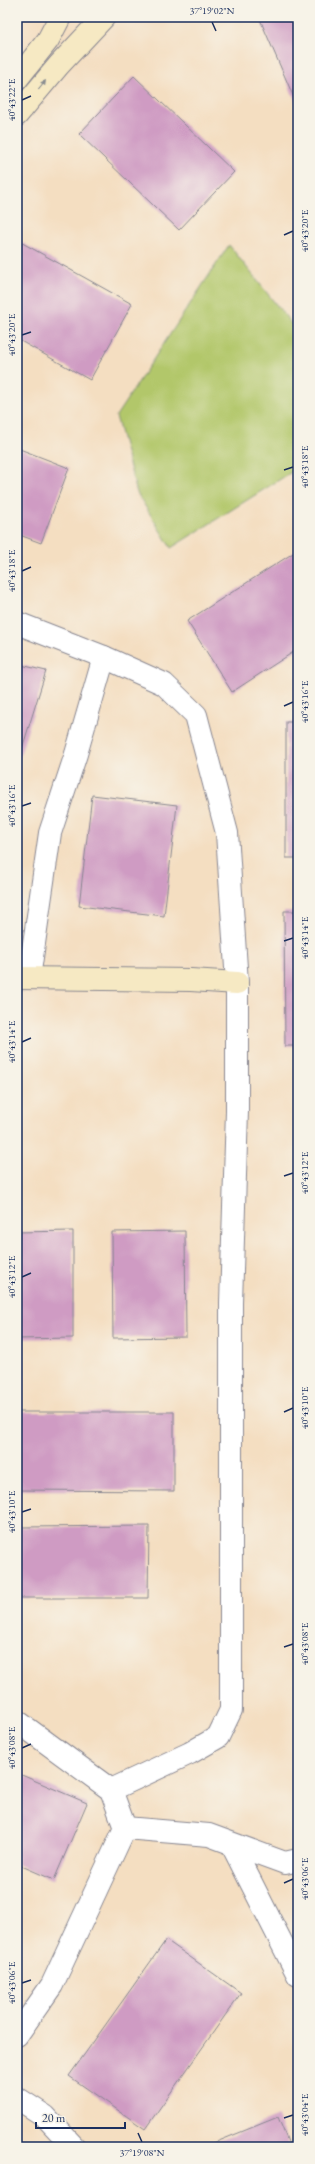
<svg xmlns="http://www.w3.org/2000/svg" width="315" height="2164" viewBox="0 0 315 2164" font-family="'EB Garamond',serif">
	<style>
		.green { fill: #b2c76b; stroke: #667b64 }
		.building { fill: #cf9bc3 }
		.lines { fill: none; stroke-linecap: round; stroke-linejoin: round }
		.street-casing { stroke: #888690; stroke-width: 24 }
		.secondary-casing { stroke: #888690; stroke-width: 24 }
		.street { stroke: #fff; stroke-width: 22 }
		.secondary { stroke: #f6e9c3; stroke-width: 22 }
		.oneway { fill: #888c90 }
		.ticks { fill: none; stroke: #1b2f5e; stroke-width: 1.5 }
		.neatline { fill: none; stroke: #1b2f5e; stroke-width: 1.5 }
		.ticks-label { font-size: 10px; text-anchor: middle; fill: #1b2f5e }
	</style>
	<rect width="100%" height="100%" fill="#f7f3e8"/>
	<filter id="ink" filterUnits="userSpaceOnUse"><feTurbulence type="fractalNoise" baseFrequency=".025" numOctaves="2"/><feDisplacementMap in="SourceGraphic" scale="8" xChannelSelector="R" yChannelSelector="G"/><feConvolveMatrix kernelMatrix="1 2 1 2 8 2 1 2 1" color-interpolation-filters="sRGB"/></filter>
	<filter id="wash" filterUnits="userSpaceOnUse"><feTurbulence type="fractalNoise" baseFrequency=".012" numOctaves="4" result="noise"/><feDisplacementMap in="SourceGraphic" scale="16" xChannelSelector="R" yChannelSelector="G"/><feGaussianBlur stdDeviation="0.9" result="paint"/><feColorMatrix in="noise" values="0 0 0 0 0 0 0 0 0 0 0 0 0 0 0 0 0 1.4 0 .05"/><feComposite in="paint" operator="in"/></filter>
	<g filter="url(#wash)">
		<rect width="100%" height="100%" fill="#f4dec1"/>
		<polygon class="green" points="229,245 298,332 298,468 171,548 137,493 116,416"/>
		<g id="blocks">
			<g class="building">
				<polygon points="259,17 298,17 298,107"/>
				<polygon points="134,76 234,172 179,230 79,134"/>
				<polygon points="17,240 132,304 90,380 17,339"/>
				<polygon points="17,448 69,468 41,543 17,534"/>
				<polygon points="298,550 298,649 232,692 187,621"/>
				<polygon points="17,664 46,671 17,765"/>
				<rect x="286" y="722" width="12" height="136"/>
				<polygon points="92,795 177,805 164,916 79,906"/>
				<polygon points="284,911 298,911 298,1046 285,1046"/>
				<polygon points="73,1231 73,1338 17,1339 17,1232"/>
				<polygon points="185,1231 186,1337 113,1338 112,1232"/>
				<polygon points="17,1412 174,1412 174,1491 17,1490"/>
				<polygon points="149,1526 148,1598 17,1598 17,1527"/>
				<polygon points="17,1773 87,1803 54,1880 17,1864"/>
				<polygon points="166,1940 241,1993 145,2129 69,2076"/>
				<polygon points="278,2117 290,2147 204,2147"/>
			</g>
		</g>
	</g>
	<g filter="url(#ink)">
		<use href="#blocks" fill-opacity="0" stroke="#888690" stroke-width="1"/>
		<g class="lines">
			<defs>
				<g id="street">
					<polyline points="17,623 104,657 164,684 196,715 227,833 237,983 237,1111 231,1303 231,1710 218,1737 190,1753 111,1790"/>
					<polyline points="29,978 50,833 76,754 104,657"/>
					<polyline points="17,1721 111,1790 125,1828 52,1985 17,2035"/>
					<polyline points="125,1828 209,1835 285,1863 298,1860"/>
					<polyline points="232,1845 298,1975"/>
					<polyline points="17,2098 45,2116 74,2147"/>
				</g>
				<g id="secondary">
					<polyline points="17,79 48,40 60,17"/>
					<polyline points="17,115 59,65 104,17"/>
					<polyline points="17,978 191,980 237,983"/>
				</g>
			</defs>
			<use href="#street" class="street-casing"/>
			<use href="#secondary" class="secondary-casing"/>
			<use href="#street" class="street"/>
			<use href="#secondary" class="secondary"/>
		</g>
		<defs><path id="oneway-solid" d="M-6-.8H1V-3.2L6.5 0L1 3.2V.8H-6Z"/></defs>
		<use class="oneway" href="#oneway-solid" transform="translate(42 85) rotate(-51)"/>
	</g>
	<path class="ticks" d="M212 22 216 31M22 100 31 96M284 235 293 231M22 335 31 332M284 470 293 467M22 571 31 567M284 706 293 702M22 806 31 803M284 941 293 938M22 1042 31 1038M284 1176 293 1173M22 1277 31 1273M284 1412 293 1408M22 1512 31 1509M284 1647 293 1644M22 1748 31 1744M284 1883 293 1879M22 1983 31 1980M284 2118 293 2115M138 2133 142 2142"/>
	<rect width="315" height="2164" fill="none" stroke="#f7f3e8" stroke-width="44"/>
	<path d="M36 2122v6h89v-6" fill="none" stroke="#1b2f5e" stroke-width="2"/>
	<text x="42" y="2122" font-size="12" fill="#1b2f5e" stroke="#f7f3e8" stroke-width="3" paint-order="stroke">20 m</text>
	<rect x="22" y="22" width="271" height="2120" class="neatline"/>
	<g class="ticks-label">
		<text x="212" y="14">37°19'02"N</text>
		<text transform="translate(11 100) rotate(-90)" y="4">40°43'22"E</text>
		<text transform="translate(304 231) rotate(-90)" y="4">40°43'20"E</text>
		<text transform="translate(11 335) rotate(-90)" y="4">40°43'20"E</text>
		<text transform="translate(304 467) rotate(-90)" y="4">40°43'18"E</text>
		<text transform="translate(11 571) rotate(-90)" y="4">40°43'18"E</text>
		<text transform="translate(304 702) rotate(-90)" y="4">40°43'16"E</text>
		<text transform="translate(11 806) rotate(-90)" y="4">40°43'16"E</text>
		<text transform="translate(304 938) rotate(-90)" y="4">40°43'14"E</text>
		<text transform="translate(11 1042) rotate(-90)" y="4">40°43'14"E</text>
		<text transform="translate(304 1173) rotate(-90)" y="4">40°43'12"E</text>
		<text transform="translate(11 1277) rotate(-90)" y="4">40°43'12"E</text>
		<text transform="translate(304 1408) rotate(-90)" y="4">40°43'10"E</text>
		<text transform="translate(11 1512) rotate(-90)" y="4">40°43'10"E</text>
		<text transform="translate(304 1644) rotate(-90)" y="4">40°43'08"E</text>
		<text transform="translate(11 1748) rotate(-90)" y="4">40°43'08"E</text>
		<text transform="translate(304 1879) rotate(-90)" y="4">40°43'06"E</text>
		<text transform="translate(11 1983) rotate(-90)" y="4">40°43'06"E</text>
		<text transform="translate(304 2115) rotate(-90)" y="4">40°43'04"E</text>
		<text x="142" y="2156">37°19'08"N</text>
	</g>
</svg>
